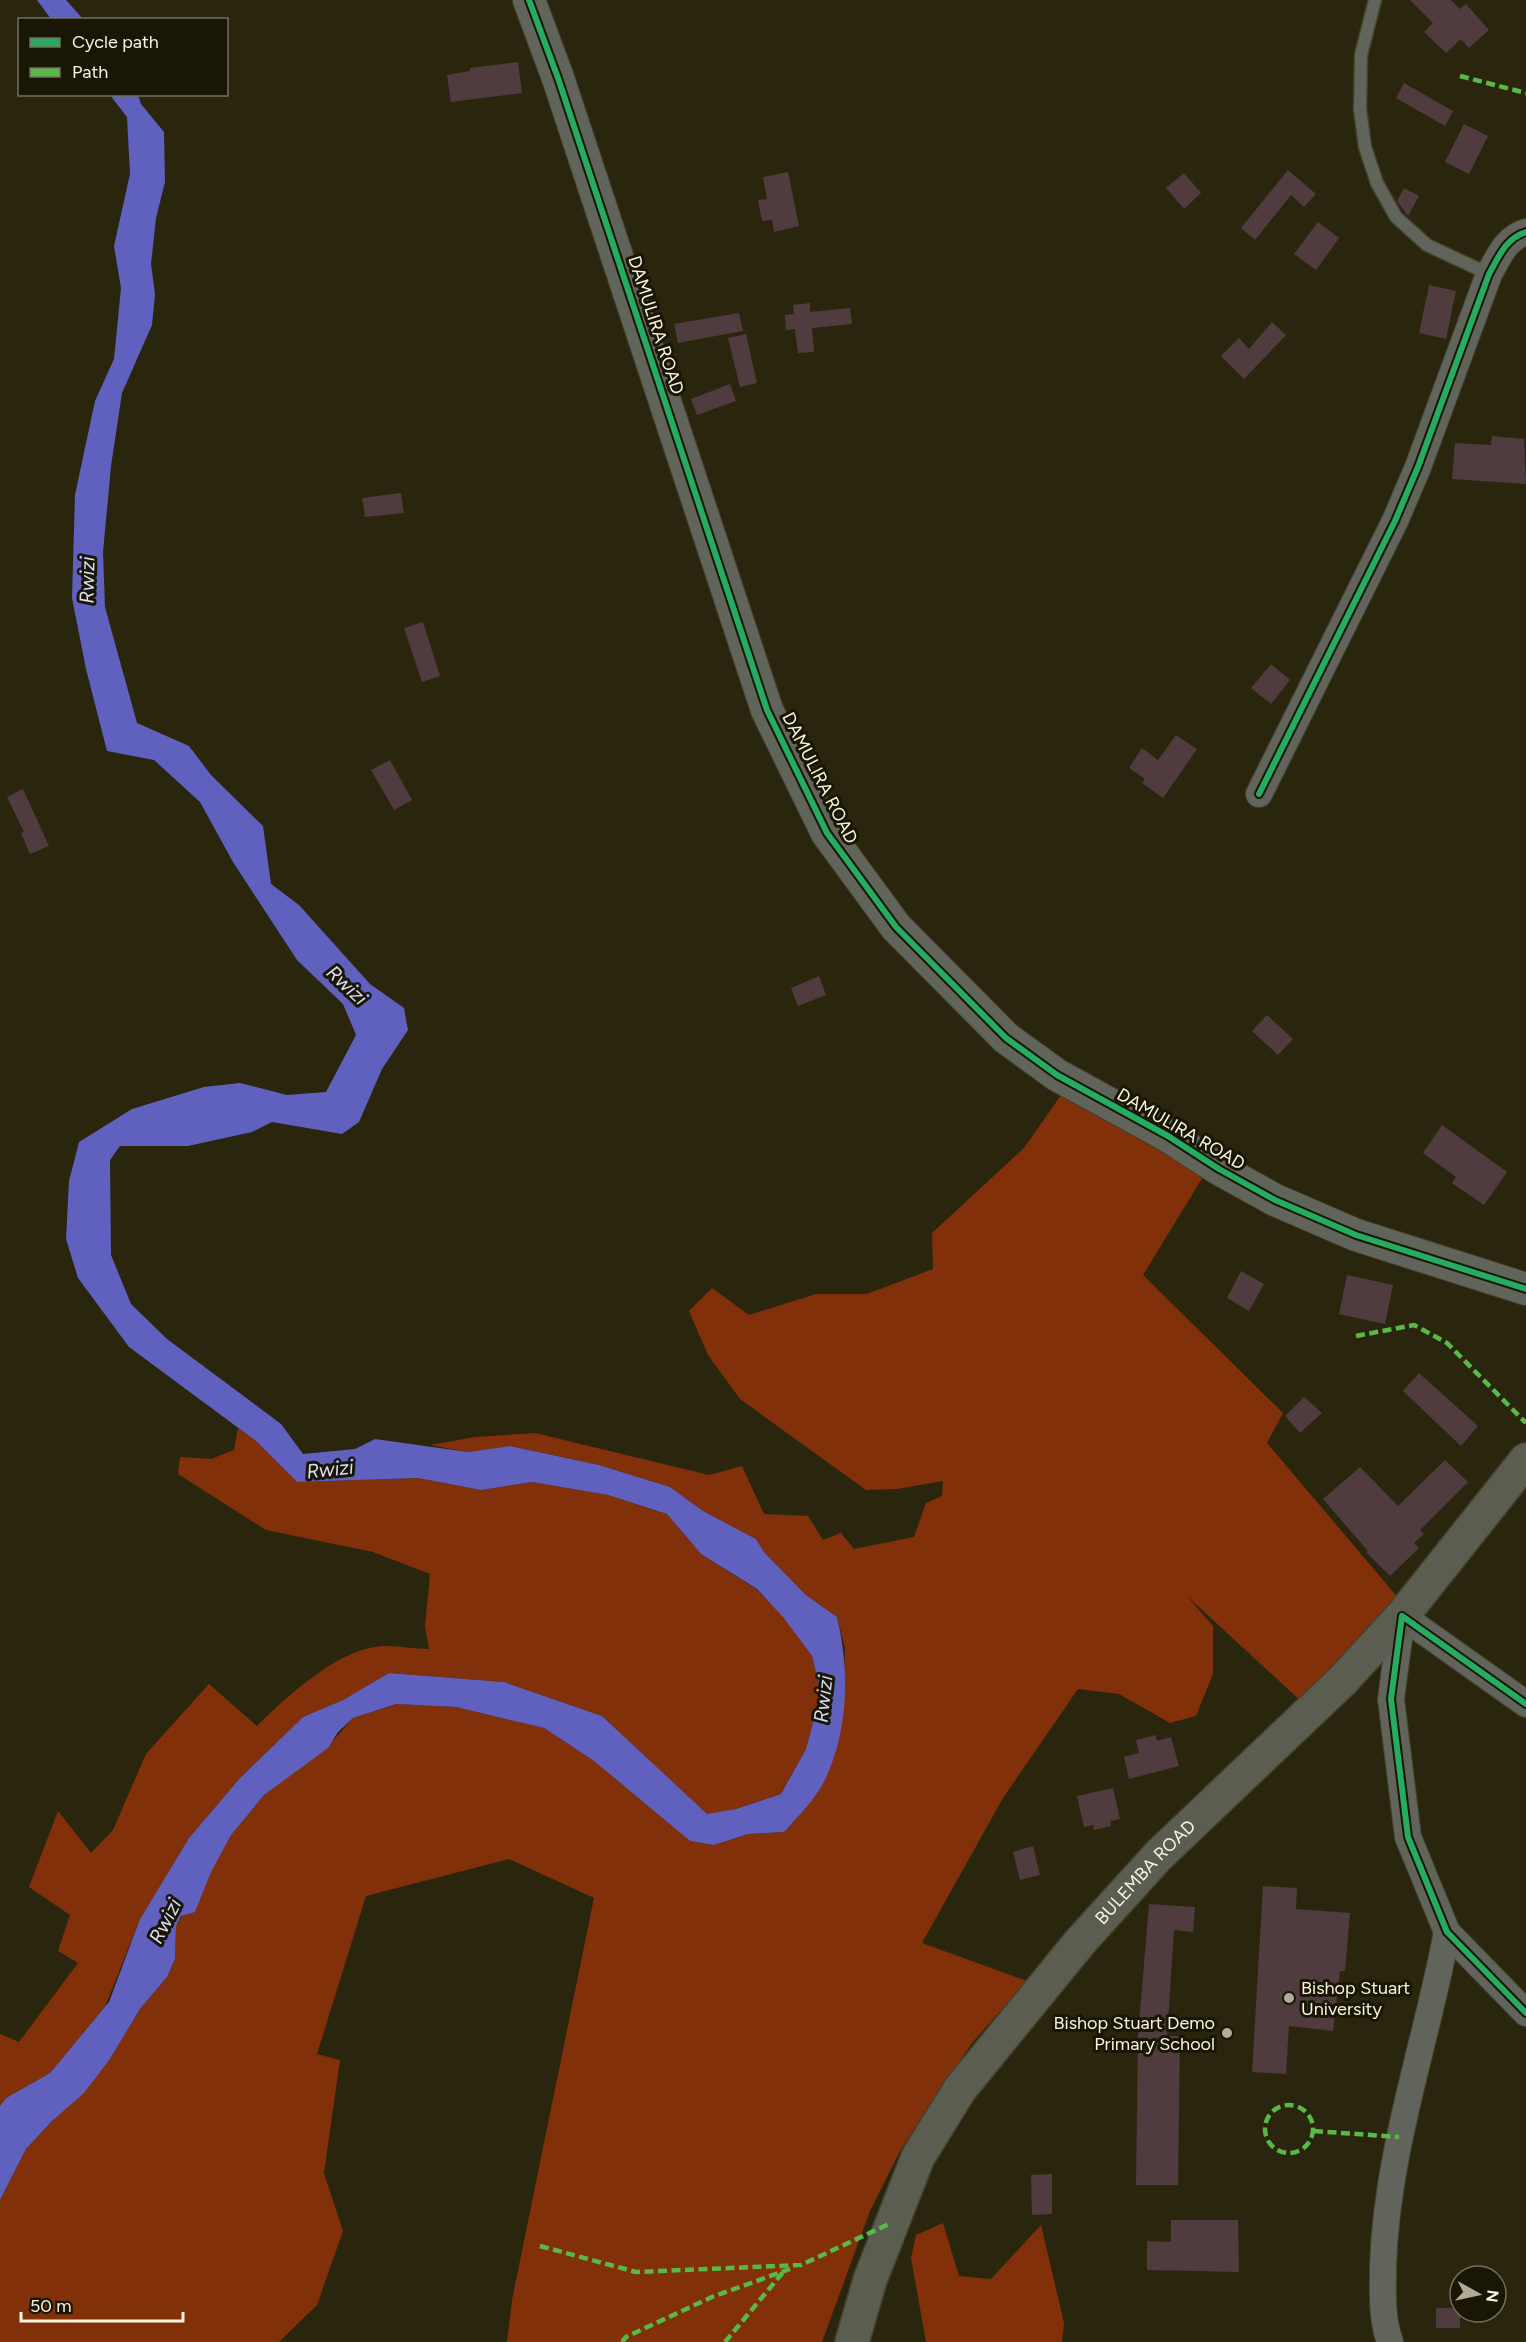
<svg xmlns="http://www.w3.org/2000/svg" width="1526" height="2342" viewBox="0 0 1526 2342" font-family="Figtree,sans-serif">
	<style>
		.green { fill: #81300a }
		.water { fill: #6060bf }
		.building { fill: #503b3f }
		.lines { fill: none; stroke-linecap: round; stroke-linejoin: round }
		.service-casing { stroke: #44412e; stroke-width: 15 }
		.minor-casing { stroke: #44412e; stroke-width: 28 }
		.tertiary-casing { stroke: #44412e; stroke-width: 34 }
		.secondary-casing { stroke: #44412e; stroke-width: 36 }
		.service { stroke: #61645b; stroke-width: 12 }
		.minor { stroke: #61645b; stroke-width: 26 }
		.tertiary { stroke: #61645b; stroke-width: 32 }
		.secondary { stroke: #5a5d4f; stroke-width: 33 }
		.quiet { stroke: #58b947; stroke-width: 4.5; stroke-dasharray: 9 4.5; stroke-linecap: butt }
		.cycleway-casing { stroke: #191606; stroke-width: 10 }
		.cycleway { stroke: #26ab63; stroke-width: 6 }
		.poi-dot { fill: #b0ac95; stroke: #191606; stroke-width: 2 }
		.labels { text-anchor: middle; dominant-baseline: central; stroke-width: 6; stroke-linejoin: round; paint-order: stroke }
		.street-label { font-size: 18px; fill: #f8f4de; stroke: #191606 }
		.poi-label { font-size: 18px; fill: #f8f4de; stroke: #191606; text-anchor: start }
		.water-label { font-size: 20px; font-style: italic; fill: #d8dcf7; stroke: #191606 }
	</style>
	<rect width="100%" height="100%" fill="#2a260e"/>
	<g class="green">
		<polygon points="1066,1088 1209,1167 1143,1275 1283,1413 1267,1443 1400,1600 1304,1704 1187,1596 1213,1626 1213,1674 1196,1716 1170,1723 1119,1694 1078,1689 1003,1798 922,1943 1027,1981 972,2043 901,2149 870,2211 822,2342 507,2342 512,2300 594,1898 509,1859 366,1896 317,2054 340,2060 324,2173 343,2231 317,2305 279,2342 0,2342 0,2200 26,2149 110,2059 140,2009 167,1977 175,1959 176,1926 231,1834 264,1795 332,1742 353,1718 396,1704 456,1707 544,1728 594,1761 690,1841 714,1845 748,1834 784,1832 843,1715 845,1648 837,1617 806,1595 764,1552 756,1539 703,1511 670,1487 599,1465 510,1446 468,1452 430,1445 475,1437 535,1433 709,1475 742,1466 764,1514 808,1516 823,1540 841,1533 854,1549 914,1537 926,1503 942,1496 943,1481 897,1489 866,1490 740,1399 708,1355 689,1311 712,1288 749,1315 816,1294 867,1294 933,1269 932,1233 1024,1148"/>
		<path d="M238 1428 256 1441 297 1482 418 1478 481 1490 532 1482 608 1495 667 1514 701 1554 756 1589 783 1616 812 1656 821 1692 806 1749 781 1794 736 1809 707 1815 602 1716 504 1682 389 1673 343 1700 303 1717 240 1778 189 1838 140 1919 105 2007 50 2073 6 2098 0 2106V2034L19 2042 78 1963 58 1951 70 1915 29 1887 58 1811 91 1853 113 1830 146 1754 209 1684 257 1726C285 1698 333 1654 374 1647 391 1644 411 1649 429 1649L425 1626 430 1574 373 1552 266 1530 178 1474 180 1457 211 1459 234 1450Z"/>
		<polygon points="943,2223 959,2276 991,2279 1041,2225 1064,2323 1062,2342 926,2342 911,2258 916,2235"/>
	</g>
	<g class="water">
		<polygon points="37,0 66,0 83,19 51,19"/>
		<path d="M110 95H138L141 104 164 132 165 182 156 218 151 264 155 294 152 325 122 393 111 466 103 552 105 607 137 723 189 746 211 775 263 826 271 884 299 905 370 984 404 1008 408 1030 382 1069 359 1122 342 1134 272 1122 252 1132 188 1146H120L110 1160 111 1255 131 1304 167 1339 281 1424 303 1454 355 1449 375 1439 468 1452 510 1446 599 1465 670 1487 703 1511 756 1539 764 1552 806 1595 837 1617C849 1667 849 1724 828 1773 819 1796 800 1814 784 1832L748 1834 714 1845 690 1841 594 1761 544 1728 456 1707 396 1704 353 1718 338 1732 328 1748 264 1795 231 1835 211 1872 195 1912 181 1916 176 1926 175 1959 167 1977 140 2009 110 2059 84 2093 52 2121 26 2149 0 2200V2106L6 2098 50 2073 109 2002 140 1919 189 1838 240 1778 303 1717 343 1700 389 1673 504 1682 602 1716 707 1814 736 1809 781 1794 806 1749 821 1692 812 1656 783 1617 757 1589 701 1554 667 1514 608 1495 532 1482 481 1490 418 1478 297 1482 256 1441 129 1347 78 1278 66 1239 69 1181 79 1142 132 1109 204 1087 240 1083 287 1095 326 1092 356 1035 343 1004 297 960 233 862 200 802 154 760 107 751 86 669 72 598 75 495 95 401 114 359 121 288 114 246 130 174 127 117Z"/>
	</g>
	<g class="building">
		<polygon points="1410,0 1451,0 1460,9 1466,4 1489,30 1469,48 1461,39 1446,53 1424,32 1433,23"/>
		<polygon points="518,62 522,93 451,102 447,75 470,71 470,68"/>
		<polygon points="1404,83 1453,111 1445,126 1396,98"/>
		<polygon points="1464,124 1488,136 1469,174 1445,162"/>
		<polygon points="1288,170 1316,194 1304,207 1291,195 1255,240 1241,228"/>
		<polygon points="788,172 799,226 774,232 772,220 762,221 758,200 767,199 763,177"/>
		<polygon points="1184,173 1201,193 1184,209 1166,188"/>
		<polygon points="1404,188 1419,196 1408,216 1397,201"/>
		<polygon points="1318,222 1339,238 1316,270 1294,254"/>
		<polygon points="1429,285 1456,291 1446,339 1419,333"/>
		<polygon points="810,303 810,312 850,308 852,324 812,328 814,352 798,353 795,329 786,330 785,315 794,314 793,305"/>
		<polygon points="739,313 743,331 678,343 674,324"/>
		<polygon points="1272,322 1286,335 1244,379 1221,356 1239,338 1249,349"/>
		<polygon points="746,334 757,383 740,387 728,338"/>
		<polygon points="730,384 736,401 697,415 691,399"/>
		<polygon points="1492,436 1524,439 1526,484 1452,479 1455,443 1491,445"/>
		<polygon points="401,493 404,513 365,517 362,498"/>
		<polygon points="423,622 440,676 422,682 404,628"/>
		<polygon points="1271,664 1290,680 1271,704 1251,688"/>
		<polygon points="1176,735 1197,749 1163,798 1142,783 1145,779 1129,768 1142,748 1158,760"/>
		<polygon points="390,760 412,800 394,810 371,770"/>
		<polygon points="23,789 49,846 30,854 21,833 24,832 7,797"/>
		<polygon points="819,976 826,995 798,1006 791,988"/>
		<polygon points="1267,1015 1293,1039 1278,1055 1252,1031"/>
		<polygon points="1442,1125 1507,1172 1484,1205 1452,1183 1456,1177 1423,1153"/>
		<polygon points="1241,1271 1264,1284 1249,1311 1227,1298"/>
		<polygon points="1347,1275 1393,1285 1385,1324 1339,1314"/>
		<polygon points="1419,1373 1478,1426 1461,1446 1403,1391"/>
		<polygon points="1304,1397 1322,1413 1300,1433 1285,1416"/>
		<polygon points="1445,1460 1468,1482 1420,1530 1424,1534 1414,1543 1419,1548 1390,1576 1366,1552 1368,1551 1323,1499 1360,1467 1398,1506"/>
		<polygon points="1156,1735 1157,1741 1171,1737 1179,1766 1129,1779 1124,1757 1139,1753 1136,1740"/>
		<polygon points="1113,1788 1120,1819 1110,1821 1111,1826 1094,1830 1093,1825 1084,1827 1077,1796"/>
		<polygon points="1033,1846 1040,1875 1020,1880 1013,1852"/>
		<polygon points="1263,1886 1297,1888 1296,1909 1350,1913 1345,1971 1340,1971 1333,2031 1289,2026 1286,2074 1252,2072"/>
		<polygon points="1149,1904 1195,1907 1193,1932 1174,1930 1167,2036 1180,2036 1178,2185 1136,2185 1138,2036"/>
		<polygon points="1052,2174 1052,2214 1032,2215 1031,2175"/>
		<polygon points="1171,2220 1238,2220 1239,2272 1147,2270 1147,2241 1171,2242"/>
		<rect x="1436" y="2308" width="24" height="20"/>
	</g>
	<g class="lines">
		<defs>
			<polyline id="service" points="1375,0 1361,55 1360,109 1365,147 1377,183 1396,217 1427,245 1489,274"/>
			<g id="minor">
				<path d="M1259 794 1395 521 1418 467 1489 274C1499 256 1506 238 1526 232"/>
				<polyline points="1526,1704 1402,1616 1391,1699 1408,1837 1447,1932 1526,2013"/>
				<path d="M1390 2342C1381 2317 1383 2291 1383 2265 1387 2150 1426 2044 1447 1932"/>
			</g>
			<polyline id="tertiary" points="529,0 558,78 767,710 827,833 896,927 1006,1038 1057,1075 1168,1136 1219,1169 1275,1200 1356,1235 1526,1289"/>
			<g id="secondary">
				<path id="s1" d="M852 2342 870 2280 918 2157 960 2089 1080 1942 1158 1856 1342 1681 1402 1616 1526 1460"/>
			</g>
		</defs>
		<use href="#service" class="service-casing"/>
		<use href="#minor" class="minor-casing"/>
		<use href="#tertiary" class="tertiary-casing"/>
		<use href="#secondary" class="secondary-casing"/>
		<use href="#service" class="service"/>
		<use href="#minor" class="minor"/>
		<use href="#tertiary" class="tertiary"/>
		<use href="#secondary" class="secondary"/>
		<g class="quiet">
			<polyline points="1460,76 1526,93"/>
			<polyline points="1356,1336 1414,1325 1447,1343 1526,1423"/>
			<circle cx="1289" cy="2129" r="24"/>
			<polyline points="1314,2131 1399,2137"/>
			<polyline points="540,2246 636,2272 801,2265 891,2223"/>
			<polyline points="622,2342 626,2337 712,2297 790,2269"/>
			<polyline points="725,2342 784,2271"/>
		</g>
		<defs>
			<g id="cycleway">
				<polyline points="529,0 558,78 767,710 827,833 896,927 1006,1038 1057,1075 1168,1136 1219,1169 1275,1200 1356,1235 1526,1289"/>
				<path d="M1259 794 1395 521 1418 467 1489 274C1499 256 1506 238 1526 232"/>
				<polyline points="1526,1704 1402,1616 1391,1699 1408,1837 1447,1932 1526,2013"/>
			</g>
		</defs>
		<use href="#cycleway" class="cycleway-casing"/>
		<use href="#cycleway" class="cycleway"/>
	</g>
	<g class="poi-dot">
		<circle cx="1289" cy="1998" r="6"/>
		<circle cx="1227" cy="2033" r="6"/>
	</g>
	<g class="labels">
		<g class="street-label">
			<text transform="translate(656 325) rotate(72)">DAMULIRA ROAD</text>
			<text transform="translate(820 778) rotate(63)">DAMULIRA ROAD</text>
			<text transform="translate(1181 1129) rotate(30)">DAMULIRA ROAD</text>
			<text stroke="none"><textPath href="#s1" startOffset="562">BULEMBA ROAD</textPath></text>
		</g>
		<g class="poi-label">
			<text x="1301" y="1988">Bishop Stuart<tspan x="1301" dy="21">University</tspan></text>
			<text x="1215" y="2023" text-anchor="end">Bishop Stuart Demo<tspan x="1215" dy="21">Primary School</tspan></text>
		</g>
		<g class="water-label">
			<text transform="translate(87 580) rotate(-89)">Rwizi</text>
			<text transform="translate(347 985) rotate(43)">Rwizi</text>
			<text transform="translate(330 1469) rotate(-6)">Rwizi</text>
			<text transform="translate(823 1699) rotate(-84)">Rwizi</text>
			<text transform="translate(165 1921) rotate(-63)">Rwizi</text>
		</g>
	</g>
	<rect x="18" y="18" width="210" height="78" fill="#191606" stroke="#726f5c" stroke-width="1.5"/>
	<rect x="30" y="38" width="30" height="9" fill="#26ab63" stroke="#726f5c" stroke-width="1.5"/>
	<text x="72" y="48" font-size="18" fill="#f8f4de">Cycle path</text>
	<rect x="30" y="68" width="30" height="9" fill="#58b947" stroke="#726f5c" stroke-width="1.5"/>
	<text x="72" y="78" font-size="18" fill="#f8f4de">Path</text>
	<g transform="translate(1478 2294) rotate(98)"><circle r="28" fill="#191606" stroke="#726f5c" stroke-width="1.5"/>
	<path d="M0-4.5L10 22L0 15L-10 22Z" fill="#b0ac95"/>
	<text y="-9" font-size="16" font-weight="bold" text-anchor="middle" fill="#f8f4de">N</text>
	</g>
	<path d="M21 2312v9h162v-9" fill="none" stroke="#f8f4de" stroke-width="3"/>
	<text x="30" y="2312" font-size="18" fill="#f8f4de" stroke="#191606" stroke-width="4.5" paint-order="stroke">50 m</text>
</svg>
